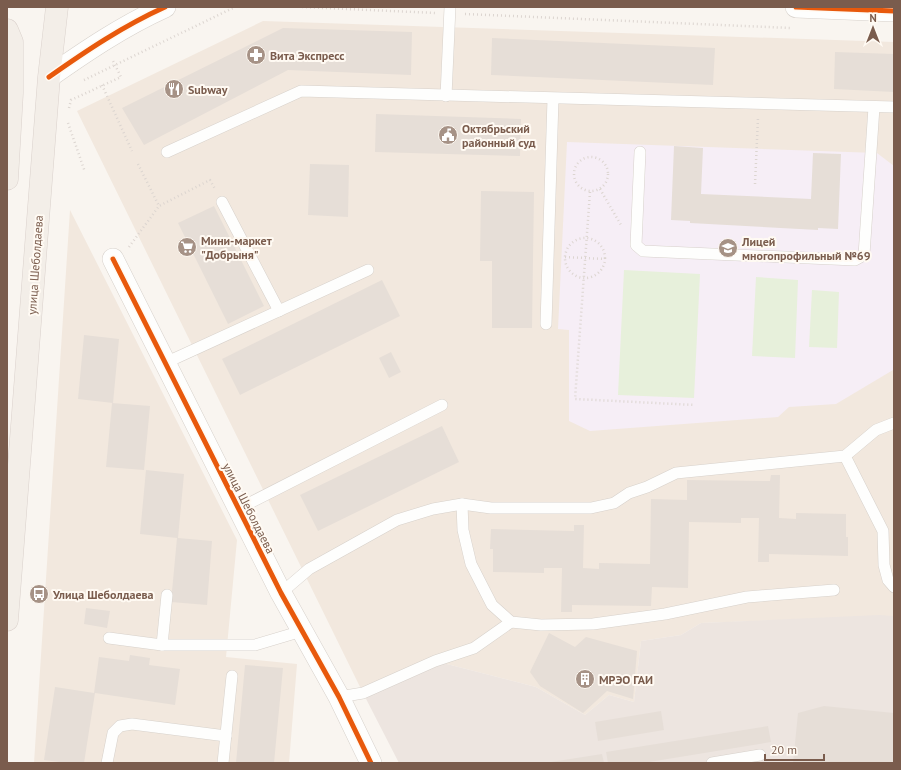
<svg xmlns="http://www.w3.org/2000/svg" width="901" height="770" viewBox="0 0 901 770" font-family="'PT Sans',sans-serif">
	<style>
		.residential { fill: #f2e8de }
		.industrial { fill: #ede5e0 }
		.education { fill: #f6eef6 }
		.green { fill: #e7f0db }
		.building { fill: #e6ded7 }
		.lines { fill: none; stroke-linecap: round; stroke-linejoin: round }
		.service-casing { stroke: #d7d1cb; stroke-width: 12 }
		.minor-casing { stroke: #d7d1cb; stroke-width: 22 }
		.primary-casing { stroke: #dad1cc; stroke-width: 23 }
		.path { stroke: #dcd5d0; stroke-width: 2.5; stroke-dasharray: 1 3; stroke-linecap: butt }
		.service { stroke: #fefefd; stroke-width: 11 }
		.minor { stroke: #fefefd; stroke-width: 21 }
		.primary { stroke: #f3eee8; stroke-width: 22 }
		.cycleway-casing { stroke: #fffaf3; stroke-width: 8 }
		.cycleway { stroke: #e8590c; stroke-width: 5 }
		.labels { text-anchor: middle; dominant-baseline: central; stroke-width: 4; stroke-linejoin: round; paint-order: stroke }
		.poi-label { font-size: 12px; font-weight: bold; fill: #7a5c4d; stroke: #fffaf3; text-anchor: start }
		.street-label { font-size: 12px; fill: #7a5c4d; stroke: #fffaf3 }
	</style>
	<rect width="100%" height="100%" fill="#f9f5f0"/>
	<g class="residential">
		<polygon points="263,21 894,42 894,616 701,623 681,635 641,641 634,702 609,695 585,715 536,687 435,661 363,693 77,111"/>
		<polygon points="70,210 237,540 226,657 297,664 289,763 34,763"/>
	</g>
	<polygon class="industrial" points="879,615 894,616 894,763 399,763 363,693 435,661 536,687 585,715 609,695 634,702 641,641 681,635 701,623"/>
	<polygon class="education" points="567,142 877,153 894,166 893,370 836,404 789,407 778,417 590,431 569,421 569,330 558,329"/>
	<g class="green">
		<polygon points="624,270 700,274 694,398 618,395"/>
		<polygon points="756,277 798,280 795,358 752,356"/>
		<polygon points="812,290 839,292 837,348 809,347"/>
	</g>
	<g class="building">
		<polygon points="283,28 412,32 411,75 288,70 144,145 122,108"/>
		<polygon points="492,38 715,48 713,85 491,75"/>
		<polygon points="835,52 894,54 894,92 834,89"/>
		<polygon points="376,114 521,119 520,156 375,152"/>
		<polygon points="674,146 703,148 701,194 811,199 813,153 841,154 838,229 818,228 818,230 690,223 690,221 671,220"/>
		<polygon points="310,164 349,165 348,217 308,215"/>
		<polygon points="481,191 534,192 532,328 492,328 492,261 480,261"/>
		<polygon points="214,206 264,306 228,324 178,223"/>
		<polygon points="382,280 400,316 240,395 222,359"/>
		<polygon points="84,335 119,339 113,403 78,399"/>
		<polygon points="391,352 401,372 389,378 379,358"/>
		<polygon points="112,403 150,406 144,470 106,467"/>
		<polygon points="442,426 459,462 318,531 300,495"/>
		<polygon points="146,470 184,474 178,538 212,541 207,605 171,602 177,538 140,534"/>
		<polygon points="771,475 780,475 779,518 796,519 796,513 846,514 846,537 848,537 848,556 769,554 769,562 758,562 759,518 741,518 741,523 689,522 688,588 652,587 651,606 572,605 572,612 561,612 562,568 544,568 544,573 493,572 493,549 490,549 491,529 574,531 574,525 584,525 583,568 599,569 599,563 650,564 651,499 687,500 687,480 770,481"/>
		<polygon points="86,608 110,611 107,628 84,624"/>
		<polygon points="549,633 575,647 586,637 637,651 633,699 607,691 583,713 540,686 530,672"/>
		<polygon points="130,655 150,658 149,665 180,669 175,705 95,693 84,763 67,763 44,760 55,687 94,693 99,657 129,661"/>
		<polygon points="245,665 283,668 274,763 236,763"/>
		<polygon points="824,706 894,713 894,763 793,763 798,713"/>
		<polygon points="661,711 664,730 598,741 595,722"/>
		<polygon points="768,726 771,742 643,763 608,763 606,752"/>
		<polygon points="602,754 604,763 551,763 551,762"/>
	</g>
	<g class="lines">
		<defs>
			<g id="service">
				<polyline points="446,96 450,7"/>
				<polyline points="167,152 301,91 894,107"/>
				<polyline points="640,152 636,245 643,251 855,260 864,255 874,107"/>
				<polyline points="222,202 279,311"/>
				<polyline points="546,324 553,99"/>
				<polyline points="165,363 368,270"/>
				<polyline points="845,456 883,531 884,565 888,580 894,587"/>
				<polyline points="462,504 463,530 471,564 492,605 511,622 541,625 593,624 665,614 747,597 834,590"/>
				<polyline points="238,509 442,405"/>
				<polyline points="281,593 309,569 397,520 433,509 462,504 491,508 591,508 614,503 629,493 647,487 676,473 845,456 876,430 894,423"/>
				<polyline points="109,638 162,645 255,645 302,631"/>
				<polyline points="162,645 167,595"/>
				<polyline points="339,697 363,693 435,661 474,648 511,622"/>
				<polyline points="107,763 113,733 120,726 132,724 226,736"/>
				<polyline points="223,763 232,676"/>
				<polyline points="712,763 760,755"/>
			</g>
			<g id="minor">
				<polyline points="796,7 894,11"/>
				<path d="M49 77C86 51 123 26 165 7"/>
				<polyline points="113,259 281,593 339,697 371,763"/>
			</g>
			<g id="primary">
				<polyline points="7,30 12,42 12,93 7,179"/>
				<polyline points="7,620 49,77 57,7"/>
			</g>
		</defs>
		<use href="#service" class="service-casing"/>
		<use href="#minor" class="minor-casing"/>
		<use href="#primary" class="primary-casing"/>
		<g class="path">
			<polyline points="302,7 436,13"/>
			<polyline points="465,14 791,28"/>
			<polyline points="84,80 235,7"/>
			<polyline points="102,85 132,151"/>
			<polyline points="69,108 71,100 121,77 112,59"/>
			<polyline points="68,123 85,172"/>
			<circle cx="591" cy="174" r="17"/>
			<polyline points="138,164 159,206 210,180 215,189"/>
			<polyline points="755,184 758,118"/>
			<polyline points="600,189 621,225"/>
			<polyline points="590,192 575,399 695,405"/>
			<circle cx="585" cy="258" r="20"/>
			<polyline points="129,247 159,206"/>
			<polyline points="565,257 605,259"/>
		</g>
		<use href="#service" class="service"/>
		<use href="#minor" class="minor"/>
		<use href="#primary" class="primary"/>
		<defs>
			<g id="cycleway">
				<polyline points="796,7 894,11"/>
				<path d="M49 77C86 51 123 26 165 7"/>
				<polyline points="113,259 281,593 339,697 371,763"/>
			</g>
		</defs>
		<use href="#cycleway" class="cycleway-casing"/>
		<use href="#cycleway" class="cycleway"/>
	</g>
	<defs>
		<symbol id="pharmacy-disc" viewBox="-11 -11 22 22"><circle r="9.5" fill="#a69286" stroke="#fffaf3"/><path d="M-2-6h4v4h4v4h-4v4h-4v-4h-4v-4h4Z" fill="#fff"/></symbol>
		<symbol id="restaurant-disc" viewBox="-11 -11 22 22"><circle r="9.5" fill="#a69286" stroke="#fffaf3"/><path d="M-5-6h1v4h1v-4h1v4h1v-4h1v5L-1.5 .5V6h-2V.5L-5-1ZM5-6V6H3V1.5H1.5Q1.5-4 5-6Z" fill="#fff"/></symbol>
		<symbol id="civic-disc" viewBox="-11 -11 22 22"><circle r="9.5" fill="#a69286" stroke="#fffaf3"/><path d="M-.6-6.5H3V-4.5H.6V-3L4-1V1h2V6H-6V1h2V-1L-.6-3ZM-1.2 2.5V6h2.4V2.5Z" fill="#fff"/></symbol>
		<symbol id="supermarket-disc" viewBox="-11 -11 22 22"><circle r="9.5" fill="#a69286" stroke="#fffaf3"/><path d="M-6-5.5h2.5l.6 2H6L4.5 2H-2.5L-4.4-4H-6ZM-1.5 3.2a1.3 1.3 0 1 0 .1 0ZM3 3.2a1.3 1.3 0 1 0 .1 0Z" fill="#fff"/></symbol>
		<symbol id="school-disc" viewBox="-11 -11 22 22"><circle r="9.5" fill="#a69286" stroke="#fffaf3"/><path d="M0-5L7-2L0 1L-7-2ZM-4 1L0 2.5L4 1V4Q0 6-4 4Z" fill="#fff"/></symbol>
		<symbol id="bus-disc" viewBox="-11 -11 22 22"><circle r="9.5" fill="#a69286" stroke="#fffaf3"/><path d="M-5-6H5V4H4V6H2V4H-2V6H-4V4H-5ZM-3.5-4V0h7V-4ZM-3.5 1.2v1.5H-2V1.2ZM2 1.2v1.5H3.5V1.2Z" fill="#fff"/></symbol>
		<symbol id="building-disc" viewBox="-11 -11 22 22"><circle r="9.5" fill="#a69286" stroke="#fffaf3"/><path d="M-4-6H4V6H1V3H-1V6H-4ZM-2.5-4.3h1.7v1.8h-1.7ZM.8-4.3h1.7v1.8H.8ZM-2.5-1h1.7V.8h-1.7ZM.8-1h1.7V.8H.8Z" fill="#fff"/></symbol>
	</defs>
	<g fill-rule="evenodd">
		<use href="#pharmacy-disc" x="245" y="44" width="22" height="22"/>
		<use href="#restaurant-disc" x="163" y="78" width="22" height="22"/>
		<use href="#civic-disc" x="437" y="124" width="22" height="22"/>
		<use href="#supermarket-disc" x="176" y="236" width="22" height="22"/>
		<use href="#school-disc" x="717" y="237" width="22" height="22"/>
		<use href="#bus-disc" x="28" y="583" width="22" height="22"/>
		<use href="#building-disc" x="574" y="668" width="22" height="22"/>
	</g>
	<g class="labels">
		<g class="poi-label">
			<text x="270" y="55">Вита Экспресс</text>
			<text x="188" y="89">Subway</text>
			<text x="462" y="128">Октябрьский<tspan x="462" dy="14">районный суд</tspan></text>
			<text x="201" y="240">Мини-маркет<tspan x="201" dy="14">"Добрыня"</tspan></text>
			<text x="742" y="241">Лицей<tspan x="742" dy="14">многопрофильный №69</tspan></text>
			<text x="53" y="594">Улица Шеболдаева</text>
			<text x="599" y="679">МРЭО ГАИ</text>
		</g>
		<g class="street-label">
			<text transform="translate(35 265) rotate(-86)">улица Шеболдаева</text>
			<text transform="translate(249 508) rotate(63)">улица Шеболдаева</text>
		</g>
	</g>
	<rect width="901" height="770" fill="none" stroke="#7a5c4d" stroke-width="16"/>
	<g transform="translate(873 28)" stroke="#fffaf3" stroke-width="3" paint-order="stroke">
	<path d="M0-3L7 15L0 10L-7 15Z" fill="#7a5c4d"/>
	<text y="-6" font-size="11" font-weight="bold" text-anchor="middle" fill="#7a5c4d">N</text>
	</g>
	<path d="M765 754v6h59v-6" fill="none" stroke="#7a5c4d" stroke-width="2"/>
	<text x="771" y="754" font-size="12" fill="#7a5c4d" stroke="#fffaf3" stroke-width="3" paint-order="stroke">20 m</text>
</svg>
